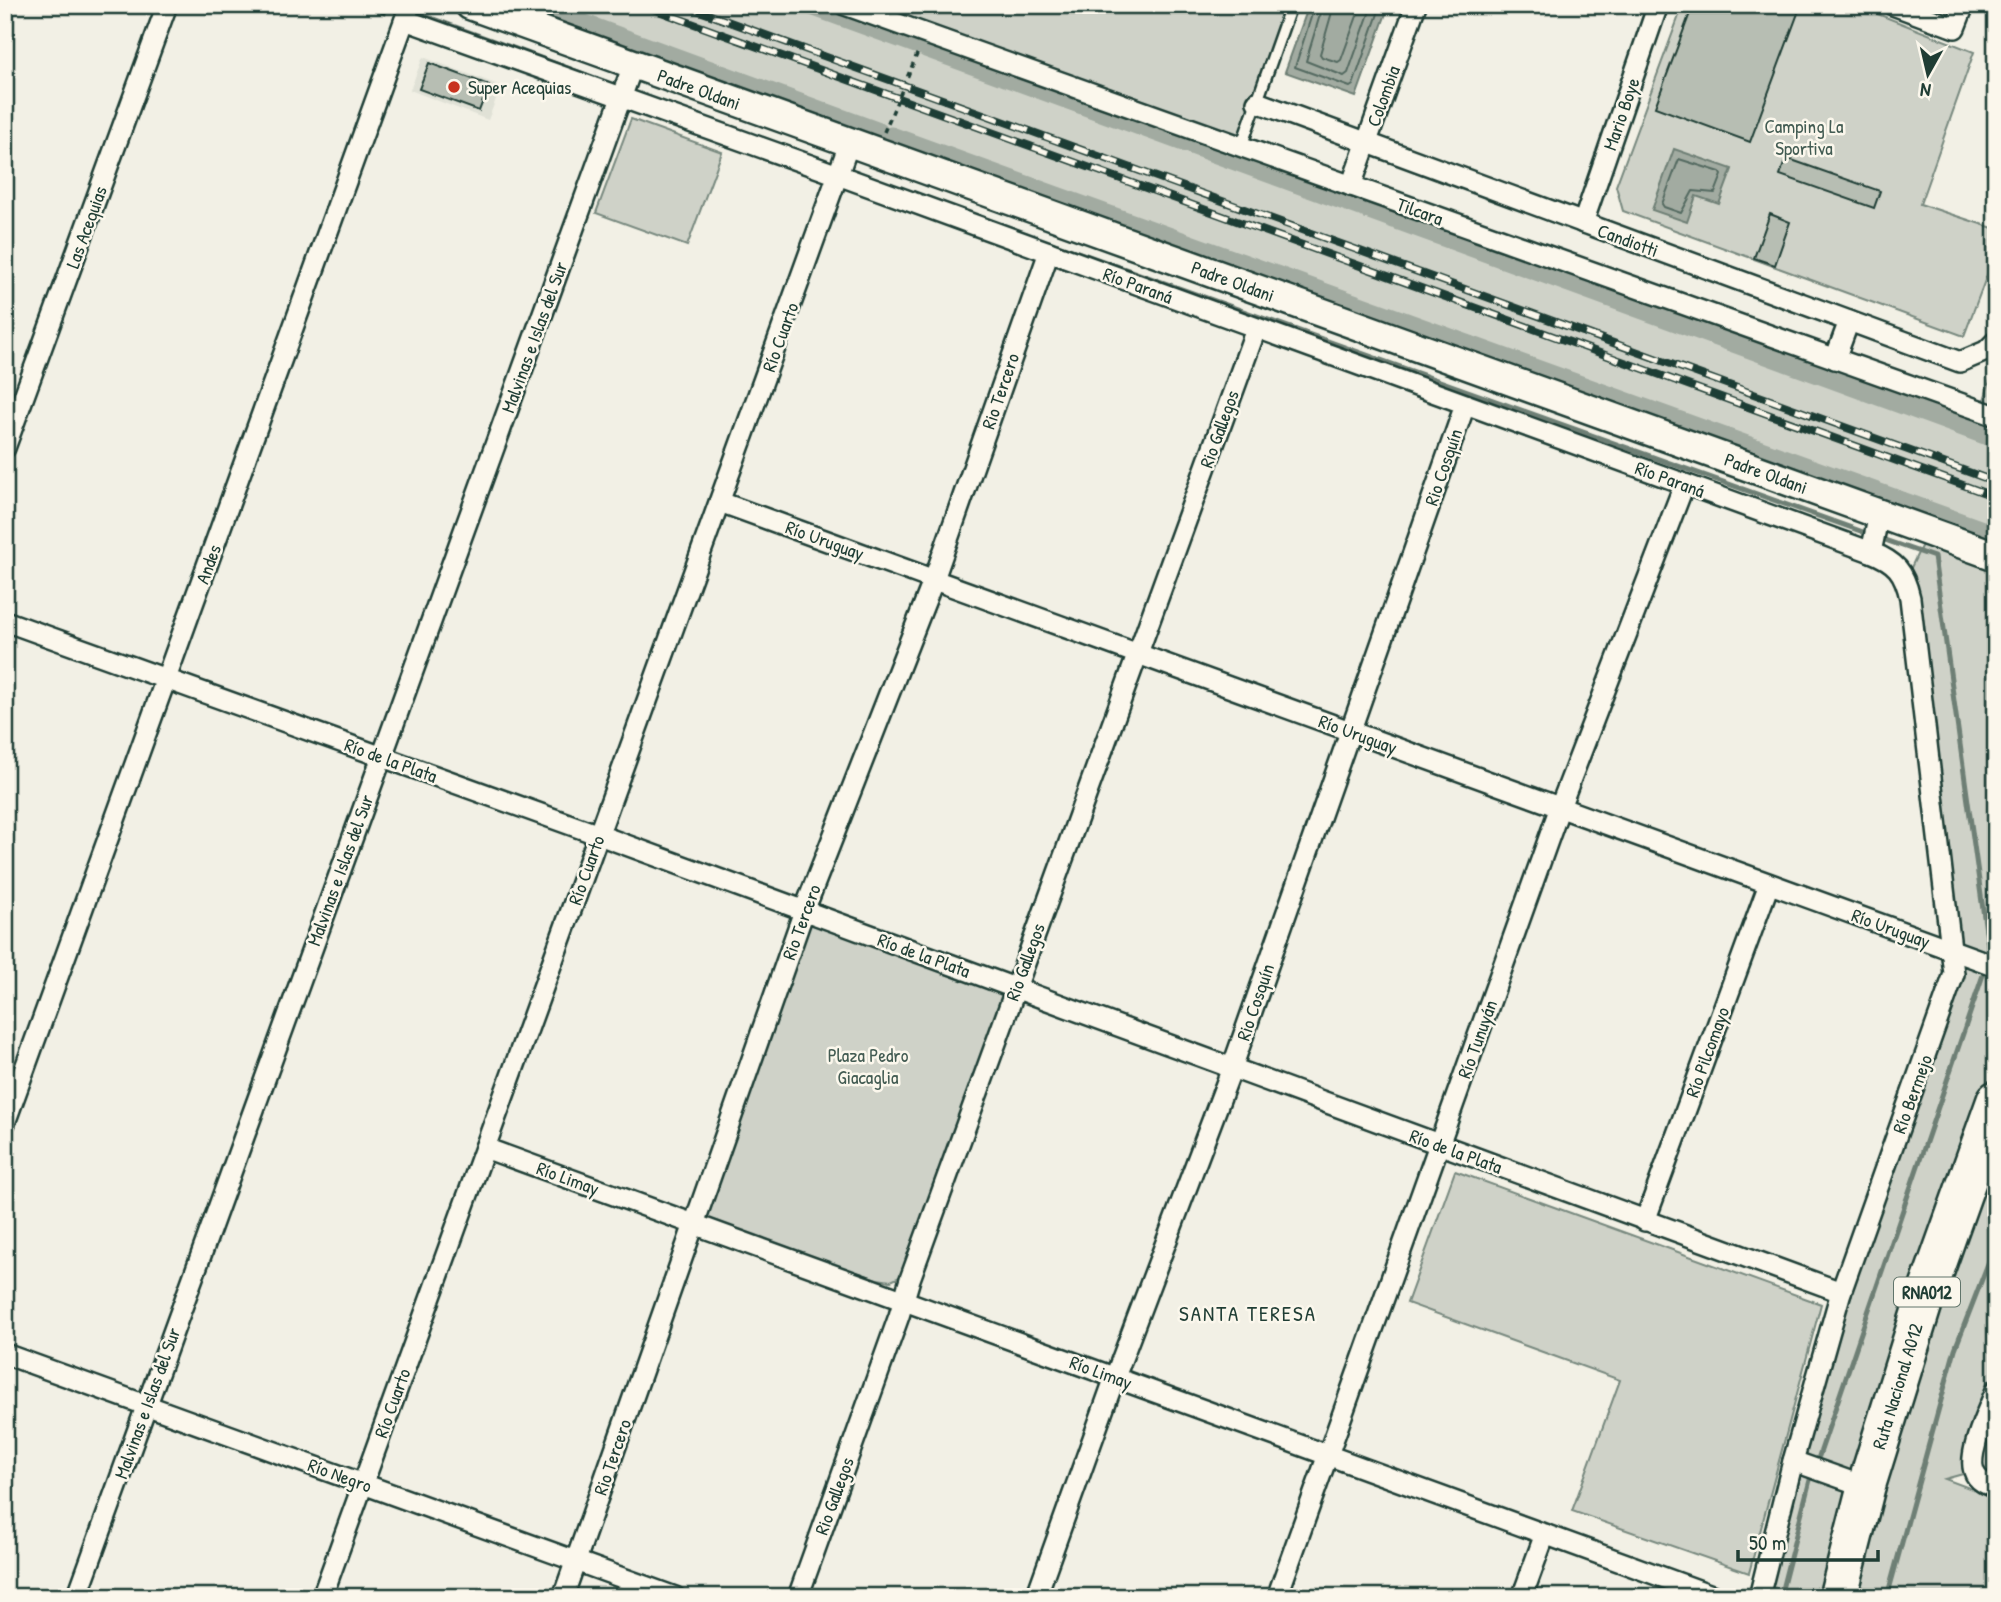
<svg xmlns="http://www.w3.org/2000/svg" width="2001" height="1602" viewBox="0 0 2001 1602" font-family="'Patrick Hand',sans-serif">
	<style>
		.built { fill: #e0e1d6 }
		.green { fill: #cfd2c8; stroke: #77887e; stroke-width: 2 }
		.water { fill: #a2aba1; stroke: #6e7f75; stroke-width: 2 }
		.lines { fill: none; stroke-linecap: round; stroke-linejoin: round }
		.shore { stroke: #536960; stroke-width: 2 }
		.stream { stroke: #6e7f75; stroke-width: 5 }
		.canal { stroke: #a2aba1; stroke-width: 19 }
		.building { fill: #b7beb3; stroke: #1f3d34; stroke-width: 2 }
		.lane-casing { stroke: #1f3d34; stroke-width: 15 }
		.street-casing { stroke: #1f3d34; stroke-width: 24 }
		.secondary-casing { stroke: #1f3d34; stroke-width: 33 }
		.highway-casing { stroke: #1f3d34; stroke-width: 42 }
		.path { stroke: #1f3d34; stroke-width: 3.5; stroke-dasharray: 5 5; stroke-linecap: butt }
		.lane { stroke: #fbf7ec; stroke-width: 10 }
		.street { stroke: #fbf7ec; stroke-width: 19 }
		.secondary { stroke: #fbf7ec; stroke-width: 28 }
		.highway { stroke: #fbf7ec; stroke-width: 37 }
		.rail-casing { stroke: #1f3d34; stroke-width: 8 }
		.rail { stroke: #fbf7ec; stroke-width: 5; stroke-dasharray: 16; stroke-linecap: butt }
		.poi-dot { fill: #c8321e; stroke: #fbf7ec; stroke-width: 2.5 }
		.labels { text-anchor: middle; dominant-baseline: central; stroke-width: 5; stroke-linejoin: round; paint-order: stroke }
		.shield { fill: #fbf7ec; stroke: #61756b; stroke-width: 2 }
		.shield-label { font-size: 18px; font-weight: bold; fill: #1f3d34 }
		.poi-label { font-size: 19px; fill: #1f3d34; stroke: #fbf7ec; text-anchor: start }
		.street-label { font-size: 19px; fill: #1f3d34; stroke: #fbf7ec }
		.park-label { font-size: 19px; fill: #425b52; stroke: #fbf7ec }
		.neighbourhood-label { font-size: 21px; letter-spacing: 2px; fill: #1f3d34; stroke: #fbf7ec }
	</style>
	<rect width="100%" height="100%" fill="#f2f0e5"/>
	<filter id="ink" filterUnits="userSpaceOnUse"><feTurbulence type="fractalNoise" baseFrequency=".0143" numOctaves="2"/><feDisplacementMap in="SourceGraphic" scale="14" xChannelSelector="R" yChannelSelector="G"/><feConvolveMatrix kernelMatrix="1 2 1 2 8 2 1 2 1" color-interpolation-filters="sRGB"/></filter>
	<g filter="url(#ink)">
		<polygon class="built" points="423,57 501,86 488,120 410,90"/>
		<g class="green">
			<polygon points="470,5 845,5 900,24 907,5 1291,5 1242,146 1981,410 1996,361 1996,1390 1974,1471 1945,1479 1996,1498 1996,1597 1759,1597 1793,1461 1954,974 1906,578 1928,532"/>
			<polygon points="1683,5 1855,5 1974,52 1920,204 1996,229 1996,251 1964,336 1623,211 1616,186"/>
			<polygon points="631,119 722,152 687,246 596,213"/>
			<polygon points="815,921 1001,989 1006,995 902,1276 891,1281 877,1279 711,1223 705,1214 806,927"/>
			<polygon points="1455,1171 1821,1304 1749,1573 1572,1511 1620,1380 1407,1303"/>
		</g>
		<g class="water">
			<polygon points="1309,5 1389,5 1356,97 1285,72"/>
			<polygon points="1674,149 1732,169 1719,204 1696,196 1687,222 1652,210"/>
		</g>
		<g class="lines">
			<g class="shore">
				<polyline points="1315,5 1295,67 1350,87 1353,85 1381,5"/>
				<polyline points="1323,5 1306,61 1344,76 1348,73 1372,5"/>
				<polyline points="1334,5 1320,54 1322,57 1338,62 1341,60 1361,5"/>
				<polygon points="1679,159 1720,172 1722,175 1715,193 1693,191 1681,213 1664,207 1662,204"/>
			</g>
			<g class="stream">
				<polyline points="420,14 587,75"/>
				<polyline points="1058,245 1866,533"/>
				<polyline points="1882,539 1934,557 1989,953"/>
				<polyline points="1819,1456 1984,972"/>
				<polyline points="1780,1597 1811,1476"/>
				<polyline points="1887,1597 1955,1349 1996,1243"/>
			</g>
			<g class="canal">
				<polyline points="533,5 879,132"/>
				<polyline points="809,5 916,44"/>
				<polyline points="926,48 1996,439"/>
				<polyline points="891,136 1996,535"/>
			</g>
		</g>
		<g class="building">
			<polygon points="1693,5 1801,5 1750,142 1655,107"/>
			<polygon points="429,63 489,85 479,111 419,89"/>
			<polygon points="1786,158 1880,191 1874,208 1780,175"/>
			<polygon points="1770,214 1790,222 1775,265 1754,258"/>
		</g>
		<g class="lines">
			<defs>
				<polyline id="lane" points="1241,147 1291,5"/>
				<g id="street">
					<polyline points="845,5 1996,416"/>
					<polyline points="1893,5 1955,28 1964,5"/>
					<path d="M405 20 838 175 1871 552C1896 562 1904 571 1910 598L1954 974 1841 1292 1793 1461 1759 1597"/>
					<polyline points="1257,102 1960,362 1986,351 1996,341"/>
					<polyline points="1351,186 1416,5"/>
					<polyline points="1583,223 1658,5"/>
					<polyline points="1835,359 1849,321"/>
					<polyline points="5,448 167,5"/>
					<polyline points="720,502 1996,966"/>
					<polyline points="1871,552 1879,514"/>
					<polyline points="5,621 599,835 1841,1292"/>
					<polyline points="5,1123 410,5"/>
					<polyline points="485,1148 1717,1597"/>
					<polyline points="1645,1221 1769,884"/>
					<polyline points="5,1354 675,1597"/>
					<path d="M1996 1390C1989 1408 1967 1453 1974 1471 1977 1481 1987 1485 1996 1488"/>
					<polyline points="1793,1461 1866,1487"/>
					<polyline points="77,1597 633,65"/>
					<polyline points="322,1597 849,144"/>
					<polyline points="563,1597 804,911 934,579 1049,252"/>
					<polyline points="798,1597 899,1316 910,1279 1256,329"/>
					<polyline points="1036,1597 1115,1377 1232,1068 1465,405"/>
					<polyline points="1277,1597 1560,807 1684,485"/>
					<polyline points="1522,1597 1545,1534"/>
				</g>
				<polyline id="secondary" points="470,5 1996,556"/>
				<polyline id="highway" points="1838,1597 1866,1487 1922,1307 1996,1100"/>
			</defs>
			<use href="#lane" class="lane-casing"/>
			<use href="#street" class="street-casing"/>
			<use href="#secondary" class="secondary-casing"/>
			<use href="#highway" class="highway-casing"/>
			<g class="path">
				<polyline points="362,5 386,14"/>
				<polyline points="884,132 918,52"/>
			</g>
			<use href="#lane" class="lane"/>
			<use href="#street" class="street"/>
			<use href="#secondary" class="secondary"/>
			<use href="#highway" class="highway"/>
			<defs>
				<g id="rail">
					<polyline points="642,5 1996,497"/>
					<polyline points="683,5 1996,482"/>
				</g>
			</defs>
			<use href="#rail" class="rail-casing"/>
			<use href="#rail" class="rail"/>
		</g>
	</g>
	<circle class="poi-dot" cx="454" cy="87" r="7"/>
	<g class="labels">
		<rect class="shield" x="1894" y="1277.5" width="66" height="29" rx="5"/>
		<g class="shield-label">
			<text x="1927" y="1292">RNA012</text>
		</g>
		<g class="poi-label">
			<text x="468" y="87">Super Acequias</text>
		</g>
		<g class="street-label">
			<text transform="translate(699 89) rotate(20)">Padre Oldani</text>
			<text transform="translate(1383 96) rotate(-70)">Colombia</text>
			<text transform="translate(1621 114) rotate(-71)">Mario Boye</text>
			<text transform="translate(1420 211) rotate(20)">Tilcara</text>
			<text transform="translate(86 227) rotate(-70)">Las Acequias</text>
			<text transform="translate(1628 240) rotate(20)">Candiotti</text>
			<text transform="translate(1233 281) rotate(20)">Padre Oldani</text>
			<text transform="translate(1138 285) rotate(20)">Río Paraná</text>
			<text transform="translate(534 337) rotate(-70)">Malvinas e Islas del Sur</text>
			<text transform="translate(780 337) rotate(-70)">Río Cuarto</text>
			<text transform="translate(1000 391) rotate(-71)">Rio Tercero</text>
			<text transform="translate(1219 429) rotate(-70)">Rio Gallegos</text>
			<text transform="translate(1443 467) rotate(-71)">Rio Cosquín</text>
			<text transform="translate(1766 473) rotate(20)">Padre Oldani</text>
			<text transform="translate(1670 479) rotate(20)">Río Paraná</text>
			<text transform="translate(825 540) rotate(20)">Río Uruguay</text>
			<text transform="translate(208 564) rotate(-70)">Andes</text>
			<text transform="translate(1358 734) rotate(20)">Río Uruguay</text>
			<text transform="translate(391 760) rotate(20)">Río de la Plata</text>
			<text transform="translate(340 870) rotate(-70)">Malvinas e Islas del Sur</text>
			<text transform="translate(586 870) rotate(-70)">Río Cuarto</text>
			<text transform="translate(801 922) rotate(-70)">Rio Tercero</text>
			<text transform="translate(1891 928) rotate(20)">Río Uruguay</text>
			<text transform="translate(924 955) rotate(20)">Río de la Plata</text>
			<text transform="translate(1025 962) rotate(-70)">Rio Gallegos</text>
			<text transform="translate(1255 1002) rotate(-71)">Rio Cosquín</text>
			<text transform="translate(1477 1039) rotate(-70)">Río Tunuyán</text>
			<text transform="translate(1707 1052) rotate(-70)">Río Pilcomayo</text>
			<text transform="translate(1912 1094) rotate(-70)">Río Bermejo</text>
			<text transform="translate(1456 1151) rotate(20)">Río de la Plata</text>
			<text transform="translate(568 1178) rotate(20)">Río Limay</text>
			<text transform="translate(1101 1372) rotate(20)">Río Limay</text>
			<text transform="translate(1897 1386) rotate(-73)">Ruta Nacional A012</text>
			<text transform="translate(147 1403) rotate(-70)">Malvinas e Islas del Sur</text>
			<text transform="translate(392 1403) rotate(-70)">Río Cuarto</text>
			<text transform="translate(612 1457) rotate(-71)">Rio Tercero</text>
			<text transform="translate(340 1475) rotate(20)">Río Negro</text>
			<text transform="translate(834 1496) rotate(-70)">Rio Gallegos</text>
		</g>
		<g class="park-label">
			<text x="1804" y="126">Camping La<tspan x="1804" dy="22">Sportiva</tspan></text>
			<text x="868" y="1055">Plaza Pedro<tspan x="868" dy="22">Giacaglia</tspan></text>
		</g>
		<g class="neighbourhood-label">
			<text x="1248" y="1313">SANTA TERESA</text>
		</g>
	</g>
	<rect width="2001" height="1602" fill="none" stroke="#fbf7ec" stroke-width="28"/>
	<rect x="14" y="14" width="1973" height="1574" fill="none" stroke="#1f3d34" stroke-width="2.5" filter="url(#ink)"/>
	<g transform="translate(1928 74) rotate(188)" stroke="#fbf7ec" stroke-width="5" paint-order="stroke">
	<path d="M0-5L12 26L0 18L-12 26Z" fill="#1f3d34"/>
	<text y="-10" font-size="19" font-weight="bold" text-anchor="middle" fill="#1f3d34">N</text>
	</g>
	<path d="M1738 1550v10h140v-10" fill="none" stroke="#1f3d34" stroke-width="3.5"/>
	<text x="1749" y="1550" font-size="21" fill="#1f3d34" stroke="#fbf7ec" stroke-width="5" paint-order="stroke">50 m</text>
</svg>
